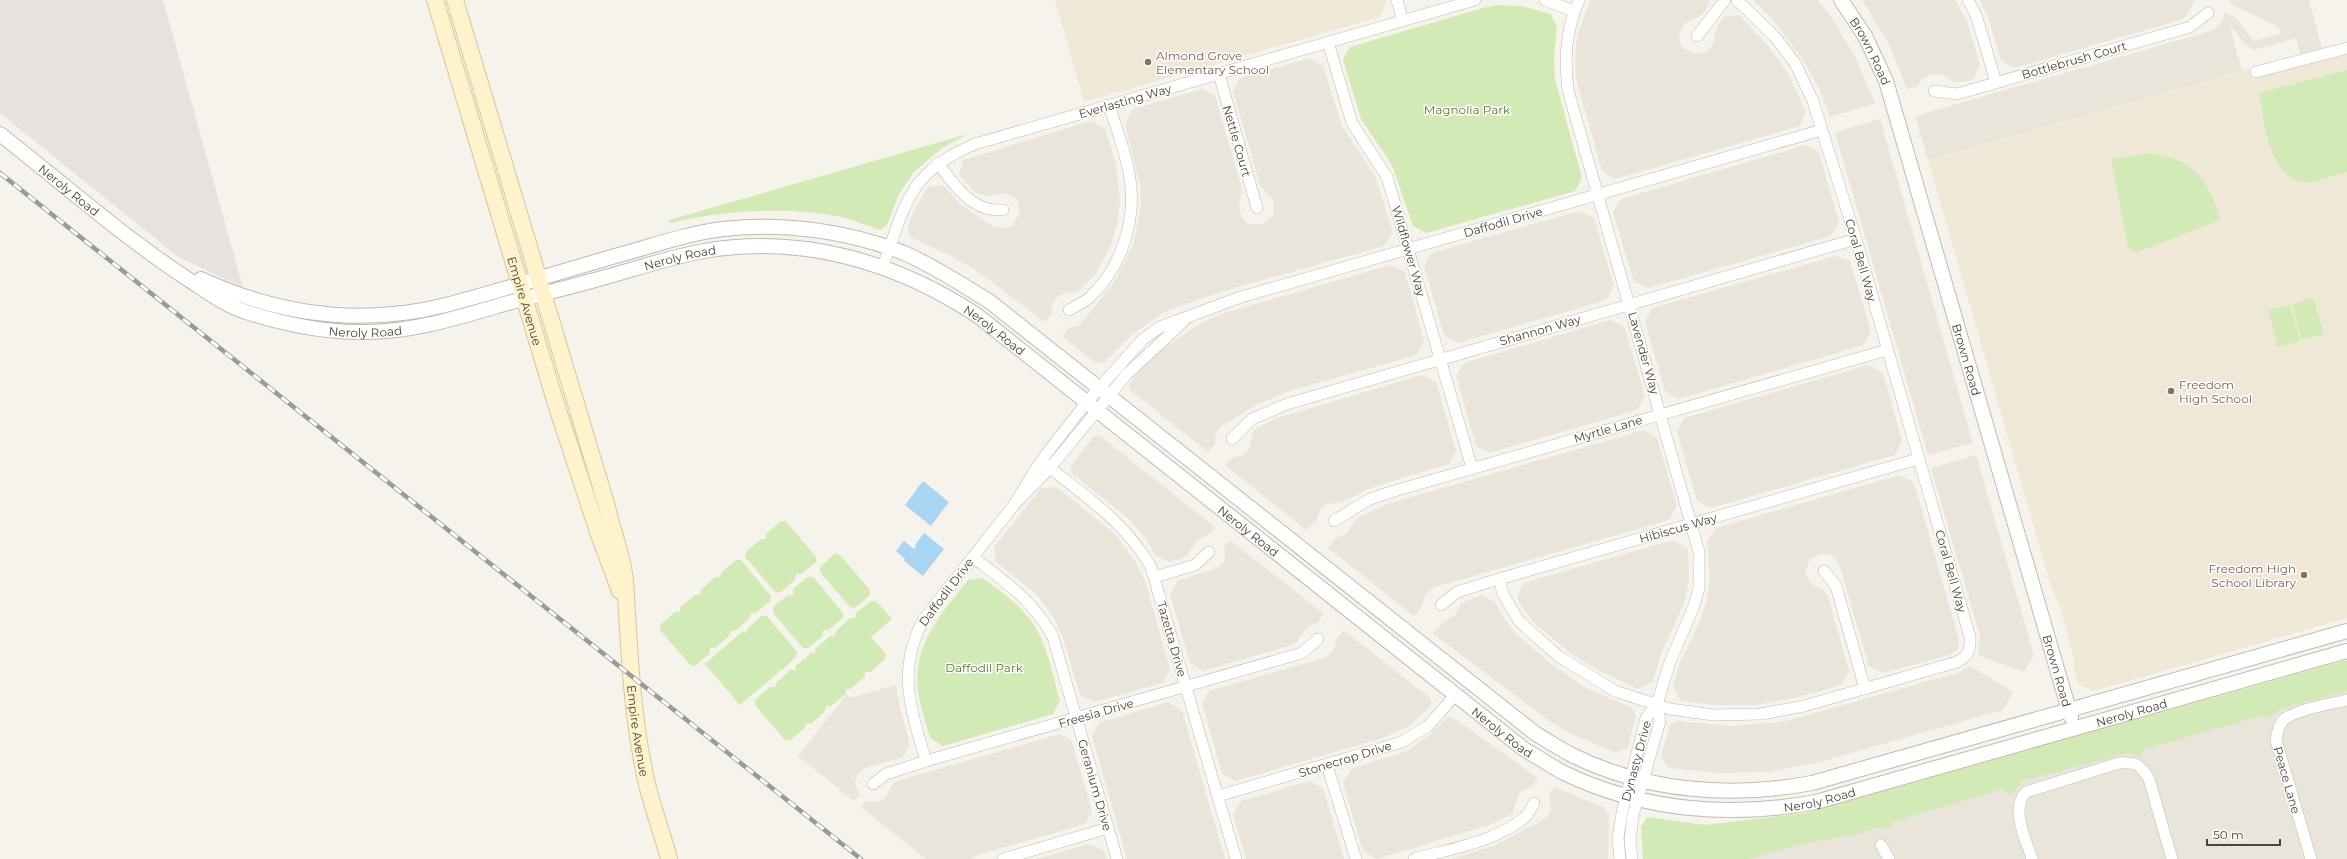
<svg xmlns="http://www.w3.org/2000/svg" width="2347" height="859" viewBox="0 0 2347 859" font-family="Montserrat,sans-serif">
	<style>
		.residential { fill: #eae5da }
		.industrial { fill: #e6e2dd }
		.education { fill: #efe8d6 }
		.green { fill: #d2eab5 }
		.water { fill: #a9d4f2 }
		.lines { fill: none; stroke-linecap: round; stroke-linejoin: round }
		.minor-casing { stroke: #c2bbae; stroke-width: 12 }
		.tertiary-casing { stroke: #c2bbae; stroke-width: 16 }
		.secondary-casing { stroke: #d6c79b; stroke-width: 18 }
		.minor { stroke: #fff; stroke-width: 11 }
		.tertiary { stroke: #fff; stroke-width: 14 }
		.secondary { stroke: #fff3cd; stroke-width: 16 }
		.rail-casing { stroke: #9a9a9a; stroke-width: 4.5 }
		.rail { stroke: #fff; stroke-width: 3; stroke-dasharray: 9; stroke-linecap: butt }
		.education-dot { fill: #8d6e63; stroke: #fff; stroke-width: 1.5 }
		.labels { text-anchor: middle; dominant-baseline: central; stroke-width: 3; stroke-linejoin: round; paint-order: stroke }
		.street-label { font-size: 12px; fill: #4b4439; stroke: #fff }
		.education-label { font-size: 12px; fill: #785e54; stroke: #fff; text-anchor: start }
		.park-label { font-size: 12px; fill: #4a7f2a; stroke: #fff }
	</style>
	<rect width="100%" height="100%" fill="#f6f3ec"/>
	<g class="residential">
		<polygon points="1590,0 1709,0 1709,5 1702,15 1684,24 1679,35 1680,44 1685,49 1697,54 1705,52 1713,45 1717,26 1724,17 1739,15 1770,48 1789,75 1806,112 1800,126 1615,179 1602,171 1576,79 1575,61 1577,36"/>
		<polygon points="1753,0 1818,0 1833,20 1855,56 1875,103 1830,117 1819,88 1802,58 1773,20"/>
		<polygon points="1862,0 1955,0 1967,21 1980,65 1973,80 1954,83 1943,75 1933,74 1923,78 1917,87 1907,89 1889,44"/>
		<polygon points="1980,0 2195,0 2187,15 2181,20 2014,68 2001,60 1990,23"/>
		<polygon points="2229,0 2309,0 2322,48 2300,54 2296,38 2253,50 2246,45 2230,26 2242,71 1928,160 1915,116 2211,31 2222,23 2225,12 2235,17 2254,41 2281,33 2278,27 2232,5"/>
		<polygon points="1310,58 1323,66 1342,126 1375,176 1393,233 1384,246 1224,291 1164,312 1133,334 1105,362 1096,363 1062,336 1068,328 1079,325 1085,319 1115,281 1134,243 1141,205 1140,185 1125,123 1133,109 1202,89 1215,96 1242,189 1239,207 1241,216 1248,224 1263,224 1273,215 1274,201 1260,185 1233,91 1240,78"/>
		<polygon points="1880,119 1973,443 1928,455 1835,132"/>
		<polygon points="1091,121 1105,128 1116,165 1120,201 1117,225 1110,247 1096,273 1079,291 1065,293 1056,298 1051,308 1052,314 1045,322 980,273 953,257 912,238 907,230 914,210 929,186 944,186 960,204 992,226 1004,228 1012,226 1020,213 1018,202 1014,197 1003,193 988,196 976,193 959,175 963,160"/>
		<polygon points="1806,145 1819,153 1839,222 1831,236 1648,288 1634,282 1613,212 1621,199"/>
		<polygon points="1579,211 1594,218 1614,287 1606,300 1458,343 1444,335 1424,266 1431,253"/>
		<polygon points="1836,256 1850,261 1871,331 1864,345 1678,399 1665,391 1645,322 1652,308"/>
		<polygon points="1391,265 1405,272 1424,341 1417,355 1290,391 1256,405 1220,427 1215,436 1215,445 1208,452 1130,390 1129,385 1142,367 1158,352 1204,321 1228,312"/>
		<polygon points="1611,320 1625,328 1645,397 1637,410 1489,453 1476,446 1456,376 1464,363"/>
		<polygon points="1869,365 1883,373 1902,441 1895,455 1710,508 1697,501 1677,432 1684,418"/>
		<polygon points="1422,375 1436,382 1456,451 1449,464 1376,486 1342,502 1327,504 1320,510 1316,521 1306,530 1225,465 1231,458 1243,455 1249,449 1254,430 1274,419"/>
		<polygon points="1644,430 1657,438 1677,506 1669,520 1435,587 1425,595 1422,606 1414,616 1328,548 1336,538 1346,534 1357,518 1387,504"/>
		<polygon points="1094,436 1100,436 1216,528 1207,535 1196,541 1189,553 1183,558 1170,562 1156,556 1146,539 1130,520 1071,472 1071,466"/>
		<polygon points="1976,455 2034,655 2024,672 1978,655 1980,636 1931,468"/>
		<polygon points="1900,475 1914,483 1959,640 1958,649 1952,654 1883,673 1869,666 1838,561 1831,555 1821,554 1810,559 1805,572 1811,584 1823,590 1828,596 1849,671 1842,685 1791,699 1754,705 1715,705 1681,701 1673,687 1680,662 1697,628 1706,603 1710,579 1707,541 1716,528"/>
		<polygon points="1056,487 1115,534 1135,561 1145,581 1170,669 1163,683 1094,702 1080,695 1063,638 1054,618 1037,595 996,562 994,547 1041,488"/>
		<polygon points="1674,540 1688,549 1689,579 1685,601 1661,654 1653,681 1638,689 1594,668 1572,654 1535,624 1517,599 1523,583"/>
		<polygon points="1231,541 1323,613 1318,623 1307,627 1297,642 1292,645 1203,671 1190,663 1170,595 1177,581 1219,567 1225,559 1224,546"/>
		<polygon points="1482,595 1495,602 1507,623 1516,634 1550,663 1586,688 1632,708 1636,716 1628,747 1616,753 1572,734 1549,721 1433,634 1442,623 1455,615 1461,603"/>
		<polygon points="1344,630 1431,699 1431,705 1429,708 1409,726 1380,739 1235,781 1222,773 1202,704 1209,691 1327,657 1335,647 1336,640"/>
		<polygon points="1970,666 2013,692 2003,710 1820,762 1769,772 1719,773 1669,768 1661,756 1670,725 1677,721 1732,726 1787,721 1957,673"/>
		<polygon points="2347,671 2347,859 1683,859"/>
		<polygon points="896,685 899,704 910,744 903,757 865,768 858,774 855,782 859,795 854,801 798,756 847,694 849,698"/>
		<polygon points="1168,702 1182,710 1225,859 1127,859 1092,736 1099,723"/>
		<polygon points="1447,717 1452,717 1538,778 1532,786 1519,793 1512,814 1490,825 1377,859 1363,851 1343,783 1351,769 1407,751 1431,734"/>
		<polygon points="1060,734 1072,741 1092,811 1085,824 978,855 970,859 926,859 861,807 866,801 875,802 884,799 894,783 900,780"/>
		<polygon points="1310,781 1323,788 1344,859 1246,859 1233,814 1241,801"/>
		<polygon points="1554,787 1603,807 1609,816 1608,859 1451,859 1495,845 1539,822 1547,817 1551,809 1549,795"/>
		<polygon points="1090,844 1104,851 1106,859 1037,859"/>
	</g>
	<polygon class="industrial" points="0,0 163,0 243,288 177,256 0,113"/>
	<g class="education">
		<polygon points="1055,0 1385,0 1386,3 1379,17 1084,102"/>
		<polygon points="2347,52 2347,618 2094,691 2079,685 2075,675 2073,654 2061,610 2050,583 1928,160 2249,69 2252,79"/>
	</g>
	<g class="green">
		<polygon points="1500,5 1521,6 1551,14 1557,28 1554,57 1555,79 1582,178 1575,191 1426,233 1413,226 1392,165 1361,119 1343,60 1350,47 1483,8"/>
		<path d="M2347 70V172C2337 174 2310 184 2302 182 2267 173 2265 122 2259 93Z"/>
		<path d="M968 134 942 148 914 172 899 194 887 225 880 230C866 225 851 219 836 216 785 206 721 211 670 223L669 220Z"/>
		<path d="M2146 154C2189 155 2210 179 2220 220L2136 253 2128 247 2111 159Z"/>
		<polygon points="2313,298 2324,334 2302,340 2292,305"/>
		<polygon points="2290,305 2300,341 2278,347 2268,311"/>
		<polygon points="781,521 786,521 816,557 816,562 801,574 796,574 795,580 781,592 775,592 745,557 746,552 761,539 766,539 766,534"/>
		<polygon points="835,554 840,555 870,590 870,595 855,608 850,607 820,572 820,567"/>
		<polygon points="736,560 741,560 771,596 770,601 756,613 751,613 750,618 736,630 731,631 730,635 715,648 710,648 710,653 695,666 690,665 660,630 660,625 675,612 680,612 680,607 695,595 700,595 701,590 715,577 720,577 721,573"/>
		<polygon points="808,577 813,577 843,613 843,618 828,630 823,630 823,636 808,648 803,648 773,613 773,607 788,595 793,595 793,589"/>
		<path d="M983 578C999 590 1016 602 1029 618 1047 641 1052 673 1060 701L1053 714 943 746 930 738C926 723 920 707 918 691 912 645 942 613 968 580Z"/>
		<polygon points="871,601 876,601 892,619 871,637 886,654 885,659 871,672 865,672 865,677 850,689 846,689 846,694 831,706 826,706 825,711 811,724 805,723 805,728 790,740 785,740 755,705 755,700 770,687 775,687 776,683 790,670 796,670 796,666 811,653 815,653 815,649 830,636 835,636 836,631 850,618 855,618 856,613"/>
		<polygon points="761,616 767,616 797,652 796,657 782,670 777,669 779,672 740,705 705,664 743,631 746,634 747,629"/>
		<polygon points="2347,660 2347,691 2279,709 2270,719 2263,715 2144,749 2139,756 2128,753 2022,781 2011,796 2002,789 1893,822 1890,827 1874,828 1861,833 1798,845 1750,859 1643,859 1641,827 1647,817 1705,825 1806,813"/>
	</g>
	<g class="water">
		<polygon points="923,481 949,502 931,526 905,505"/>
		<polygon points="924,533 944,549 923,576 904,561 905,559 896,551 904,541 914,549 916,546 915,545"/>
	</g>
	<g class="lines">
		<defs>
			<g id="minor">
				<polyline points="1397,0 1403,21"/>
				<polyline points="1545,0 1574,11"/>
				<path d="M1579 0C1566 30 1564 58 1568 90L1699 552V588L1694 606 1670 662 1657 704 1646 718 1622 813 1618 838 1620 859"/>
				<polyline points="1968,0 1976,15 1996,82"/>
				<polyline points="1697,36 1725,0"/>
				<polyline points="1328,42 1352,123 1387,177 1472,468"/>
				<polyline points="2256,72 2347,48"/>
				<polyline points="1219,74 1257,208"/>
				<polyline points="1934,91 1957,94 2190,27 2208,13"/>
				<path d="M938 163C950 179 964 201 985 208 990 210 997 210 1003 210"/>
				<path d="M883 266C906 204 908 172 975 144L1475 0"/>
				<path d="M1069 310C1075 306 1083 303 1088 299 1122 269 1138 217 1129 173 1125 150 1116 127 1109 105"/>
				<polyline points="1232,439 1252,419 1287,404 1856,239"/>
				<path d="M1045 464C1085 496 1125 522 1151 567L1236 859"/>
				<polyline points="1014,505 1041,461 1086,403 1143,339 1160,327 1241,297 1822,130"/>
				<polyline points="1334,521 1370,499 1394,491 1887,350"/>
				<path d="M973 557C1004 581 1034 601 1053 637L1117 859"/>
				<polyline points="1824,571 1836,586 1865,689"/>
				<polyline points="1155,577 1195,565 1209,552"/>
				<path d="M1499 579 1503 594 1519 621 1558 656 1615 691 1670 709 1714 715 1761 714 1804 706 1957 662C1968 656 1971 650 1970 637L1856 239 1813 101 1795 63 1775 37 1737 0"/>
				<polyline points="1441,605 1457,592 1499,579 1918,459"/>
				<path d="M926 761C911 710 896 669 924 619L1014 505 1050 468 1127 374 1184 321"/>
				<polyline points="1327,765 1356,859"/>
				<polyline points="873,784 886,774 926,761 1302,653 1318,639"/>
				<polyline points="1218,796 1402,742 1428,726 1455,695"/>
				<polyline points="1881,845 1889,859"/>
				<polyline points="1003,859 1108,828"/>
				<path d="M1414 859C1450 849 1495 842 1524 818 1529 815 1531 808 1534 803"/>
				<polyline points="1632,859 1630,840 1633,815 1660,721 1657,704"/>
				<path d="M2032 859C2026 840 2010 809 2026 792L2119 763C2136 762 2140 764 2149 779L2172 859"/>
				<path d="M2311 859 2276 740C2277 733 2278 727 2282 722 2290 710 2332 704 2347 700"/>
			</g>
			<g id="tertiary">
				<path id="s1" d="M1841 0 1865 36 1886 81 2071 717"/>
				<path id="s2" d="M0 134C61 182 121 235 186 278 205 290 224 305 246 312 284 324 327 333 367 332 415 332 462 316 508 303 541 294 574 286 606 277 638 268 671 257 704 251 802 234 897 262 978 316L1525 750C1538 757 1551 766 1564 773 1643 811 1731 818 1816 802L2347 651"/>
				<path d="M201 279C279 315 362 326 446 305 506 289 566 270 626 253 658 244 690 233 723 229 783 222 848 231 904 253 934 266 961 284 989 301L1536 734C1548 741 1560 749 1572 755 1646 792 1732 798 1812 783L2347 631"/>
			</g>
			<g id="secondary">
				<path id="s3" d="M435 0 556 404 599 535 620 591"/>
				<path id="s4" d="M455 0 607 507C612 530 623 558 625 581 629 642 631 705 643 765 648 797 661 828 669 859"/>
			</g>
		</defs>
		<use href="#minor" class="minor-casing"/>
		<use href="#tertiary" class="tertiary-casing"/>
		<use href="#secondary" class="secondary-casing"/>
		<use href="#minor" class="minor"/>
		<use href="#tertiary" class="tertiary"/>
		<use href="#secondary" class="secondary"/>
		<defs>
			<polyline id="rail" points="0,173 861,859"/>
		</defs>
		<use href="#rail" class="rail-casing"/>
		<use href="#rail" class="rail"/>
	</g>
	<g class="education-dot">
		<circle cx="1148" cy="62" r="4"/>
		<circle cx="2171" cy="391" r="4"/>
		<circle cx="2304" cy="575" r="4"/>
	</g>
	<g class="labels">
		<g class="street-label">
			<text stroke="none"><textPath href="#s1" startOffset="59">Brown Road</textPath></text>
			<text transform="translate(2074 60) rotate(-16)">Bottlebrush Court</text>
			<text transform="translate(1125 101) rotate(-16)">Everlasting Way</text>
			<text transform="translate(1237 141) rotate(74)">Nettle Court</text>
			<text stroke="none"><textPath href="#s2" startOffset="89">Neroly Road</textPath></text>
			<text transform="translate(1503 222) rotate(-16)">Daffodil Drive</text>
			<text transform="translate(1409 251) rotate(74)">Wildflower Way</text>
			<text stroke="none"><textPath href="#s2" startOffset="750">Neroly Road</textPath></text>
			<text transform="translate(1861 260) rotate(74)">Coral Bell Way</text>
			<text stroke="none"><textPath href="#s3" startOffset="314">Empire Avenue</textPath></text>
			<text stroke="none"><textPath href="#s2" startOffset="426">Neroly Road</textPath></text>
			<text transform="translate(1540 330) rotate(-16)">Shannon Way</text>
			<text stroke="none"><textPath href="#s2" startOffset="1085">Neroly Road</textPath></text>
			<text transform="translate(1644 353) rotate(74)">Lavender Way</text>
			<text stroke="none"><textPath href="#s1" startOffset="383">Brown Road</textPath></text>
			<text transform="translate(1608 429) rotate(-16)">Myrtle Lane</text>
			<text transform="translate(1678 528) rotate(-16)">Hibiscus Way</text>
			<text stroke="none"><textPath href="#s2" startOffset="1409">Neroly Road</textPath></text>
			<text transform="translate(1951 571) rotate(74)">Coral Bell Way</text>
			<text transform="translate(946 592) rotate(-53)">Daffodil Drive</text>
			<text transform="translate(1172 639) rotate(74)">Tazetta Drive</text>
			<text stroke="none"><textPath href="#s1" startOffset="707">Brown Road</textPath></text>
			<text stroke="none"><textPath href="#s2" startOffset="2393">Neroly Road</textPath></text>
			<text transform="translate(1096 713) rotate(-16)">Freesia Drive</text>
			<text stroke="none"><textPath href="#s4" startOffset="756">Empire Avenue</textPath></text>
			<text stroke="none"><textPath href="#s2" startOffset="1733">Neroly Road</textPath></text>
			<text transform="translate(1345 759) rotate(-17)">Stonecrop Drive</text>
			<text transform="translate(1636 761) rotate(-75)">Dynasty Drive</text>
			<text transform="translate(2287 780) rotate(74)">Peace Lane</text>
			<text transform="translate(1095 785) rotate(74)">Geranium Drive</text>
			<text stroke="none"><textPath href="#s2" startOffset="2069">Neroly Road</textPath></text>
		</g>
		<g class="education-label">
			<text x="1156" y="55">Almond Grove<tspan x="1156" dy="14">Elementary School</tspan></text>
			<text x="2179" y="384">Freedom<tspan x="2179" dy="14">High School</tspan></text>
			<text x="2296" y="568" text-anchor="end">Freedom High<tspan x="2296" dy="14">School Library</tspan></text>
		</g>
		<g class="park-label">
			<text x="1467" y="109">Magnolia Park</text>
			<text x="984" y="667">Daffodil Park</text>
		</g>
	</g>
	<path d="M2207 839v6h73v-6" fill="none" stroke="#4b4439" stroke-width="2"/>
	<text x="2213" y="839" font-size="12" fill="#4b4439" stroke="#ffffff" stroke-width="3" paint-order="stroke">50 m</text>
</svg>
